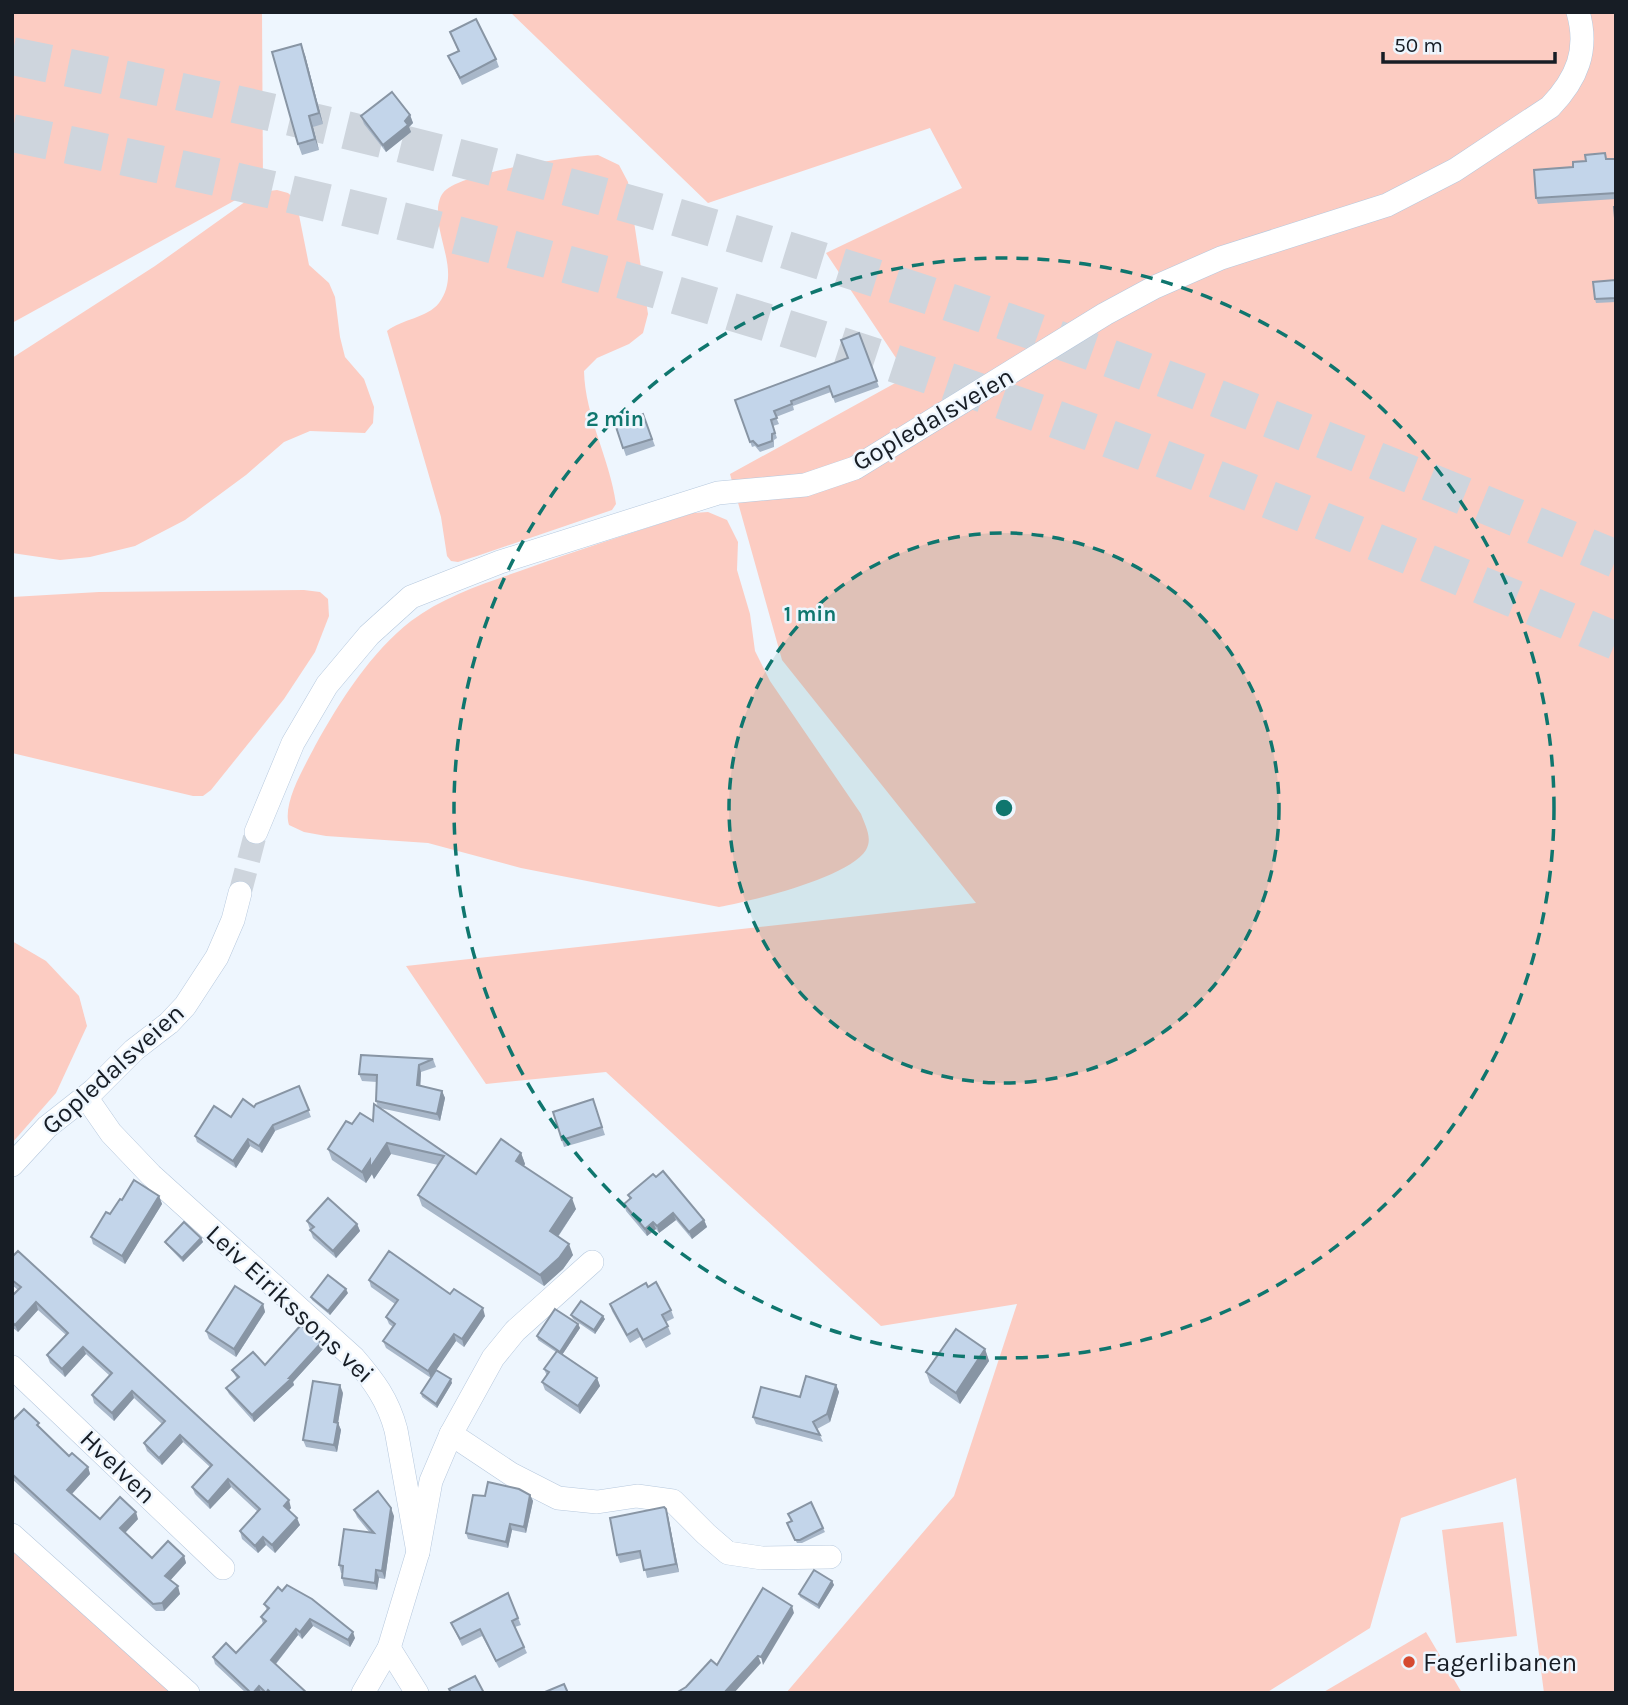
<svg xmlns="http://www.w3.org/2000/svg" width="1628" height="1705" viewBox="0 0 1628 1705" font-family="Karla,sans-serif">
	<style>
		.green { fill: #fcccc2 }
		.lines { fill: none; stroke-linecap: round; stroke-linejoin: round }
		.street-tunnel { stroke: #ced5dd; stroke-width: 23; stroke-dasharray: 23 11; stroke-linecap: butt }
		.highway-tunnel { stroke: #ced5dd; stroke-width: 38; stroke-dasharray: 38 19; stroke-linecap: butt }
		.street-casing { stroke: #b6c8dd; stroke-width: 24 }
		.street { stroke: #fff; stroke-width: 23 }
		.wall { fill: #a8b7c9 }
		.shaded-wall { fill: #8895a4 }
		.building { fill: #c3d5ea; stroke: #8895a4; stroke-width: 2 }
		.ring { fill: none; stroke: #0f766e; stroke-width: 3.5; stroke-dasharray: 12 9 }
		.poi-dot { fill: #d54a31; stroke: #eef6fe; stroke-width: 2.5 }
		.labels { text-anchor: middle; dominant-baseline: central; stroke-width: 5; stroke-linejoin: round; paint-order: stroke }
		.street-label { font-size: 26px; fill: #171d25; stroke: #eef6fe }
		.poi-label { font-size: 26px; fill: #171d25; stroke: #eef6fe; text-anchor: start }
		.centre { fill: #0f766e; stroke: #eef6fe; stroke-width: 3.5 }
		.ring-label { font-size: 21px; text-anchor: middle; font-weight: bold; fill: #0f766e; stroke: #eef6fe; stroke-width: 5; stroke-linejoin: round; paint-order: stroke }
	</style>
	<rect width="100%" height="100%" fill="#eef6fe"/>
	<g class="green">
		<polygon points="12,12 262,12 263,185 12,323"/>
		<polygon points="510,12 1616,12 1616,1693 1544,1693 1516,1478 1401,1518 1370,1628 1266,1693 786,1693 954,1496 1017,1304 881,1326 606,1072 486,1084 406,966 976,903 782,660 730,474 908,376 826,253 962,188 930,128 708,203"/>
		<path d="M598 155 619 165 628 182 648 314 643 333 629 344 597 358 584 371C585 417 610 459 616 504L612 510 477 556 458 562 451 561 447 556 441 517 387 331C402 319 427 318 439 303 461 273 436 240 438 209 438 205 440 196 443 193 457 173 571 156 598 155Z"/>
		<polygon points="277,190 288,193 296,200 309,265 329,283 335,297 340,337 345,357 364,379 374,407 373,423 365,433 310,431 284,442 246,475 185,520 135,546 90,557 60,560 12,553 12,358 155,266 249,199 261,192"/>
		<path d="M708 512 727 520 738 542 737 570 750 614 755 651 770 681 861 814C865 825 873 838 866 850 848 878 752 901 719 907L521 868 428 843 326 836 304 832 289 825C282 803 305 766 315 746 340 701 371 652 411 621 441 598 482 584 517 572 575 551 634 532 693 513Z"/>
		<polygon points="304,590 320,592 328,599 329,616 315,652 284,699 211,790 203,796 193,796 12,753 12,597 99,592"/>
		<polygon points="12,941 46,961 79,996 87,1026 56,1093 12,1143"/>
		<polygon points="1503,1522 1517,1636 1456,1643 1442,1530"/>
		<polygon points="12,1547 173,1693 12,1693"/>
		<polygon points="1426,1632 1462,1693 1322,1693"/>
	</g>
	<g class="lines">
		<polyline class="street-tunnel" points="240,893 256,832"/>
		<g class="highway-tunnel">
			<path d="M12 56C311 117 606 190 897 285 1141 364 1379 460 1616 559"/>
			<path d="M12 133C314 195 613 269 905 367 1146 447 1381 543 1616 641"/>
		</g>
		<defs>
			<g id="street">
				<path d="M256 832 293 743 327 685 369 635 411 597 500 562 718 493 805 485 855 468 1105 314 1155 287 1221 258 1387 205 1455 170 1550 107C1577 79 1589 50 1578 12"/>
				<path d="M86 1097 111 1133 151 1175 354 1358C374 1381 388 1400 396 1430L418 1552"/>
				<polyline points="12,1165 47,1127 94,1090 134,1050 169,1023 185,1006 217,957 233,920 240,893"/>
				<polyline points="12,1367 223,1568"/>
				<polyline points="451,1434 511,1474 558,1498 597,1502 637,1496 673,1501 706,1534 728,1553 762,1558 830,1557"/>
				<polyline points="12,1535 188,1693"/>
				<polyline points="389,1648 417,1693"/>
				<polyline points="363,1693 389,1648 418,1552 431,1481 451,1434 493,1358 515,1331 592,1262"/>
			</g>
		</defs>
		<use href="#street" class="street-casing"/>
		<use href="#street" class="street"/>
	</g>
	<g class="wall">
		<polygon points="450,32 496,59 499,67 462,85 448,56 458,51"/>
		<polygon points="305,55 323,124 313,127 319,150 302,155 298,144"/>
		<polygon points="410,115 413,123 409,127 411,132 386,152 364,124 361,116"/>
		<polygon points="1607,159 1616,159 1616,199 1538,204 1536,198 1573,167"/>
		<polygon points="1616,281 1616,302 1596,303 1595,299"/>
		<polygon points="859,333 879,387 835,403 831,392 793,406 794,410 776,417 779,424 773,426 777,438 774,440 774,447 760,452 755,446 752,447 735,400 848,358"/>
		<polygon points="643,414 655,446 626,456 616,427 628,423"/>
		<polygon points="433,1059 436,1067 421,1072 420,1086 442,1091 445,1098 440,1121 380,1108 476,1174 521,1153 525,1164 524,1166 576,1209 558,1237 573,1255 563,1269 544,1286 422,1206 418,1195 438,1165 391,1154 374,1179 372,1174 366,1183 332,1160 328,1149 352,1124 373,1121 378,1107 376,1101 377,1082 362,1081 359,1074"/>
		<polygon points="299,1086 311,1117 275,1131 262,1153 250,1146 236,1168 197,1142 195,1136 231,1117"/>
		<polygon points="593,1099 605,1135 564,1147 553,1112"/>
		<polygon points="628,1195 704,1220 707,1227 692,1239 676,1220 659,1233 656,1229 647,1236 626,1211 624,1204 630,1199"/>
		<polygon points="159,1196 162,1204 125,1264 93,1244 91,1237 122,1200"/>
		<polygon points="307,1221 357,1224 360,1231 336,1258 313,1238"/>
		<polygon points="201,1238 203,1242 183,1262 167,1245 165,1242"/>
		<polygon points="12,1257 291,1508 289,1510 300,1525 275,1553 266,1545 258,1553 242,1539 240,1531 258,1512 231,1487 210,1509 195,1494 192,1487 210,1467 183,1442 162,1465 147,1451 144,1443 162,1424 134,1398 114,1421 94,1403 92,1395 110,1376 86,1354 65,1377 50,1363 47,1355 66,1335 38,1310 18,1332 12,1327 12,1296 18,1290 12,1285"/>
		<polygon points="369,1280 450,1294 485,1316 464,1347 456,1341 436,1370 452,1383 437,1408 422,1397 421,1393 431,1378 386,1348 383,1341 393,1327 389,1324 386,1317 395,1304 371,1287"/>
		<polygon points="648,1287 671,1310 674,1318 666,1322 671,1334 646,1348 640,1337 630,1343 612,1311 610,1304"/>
		<polygon points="348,1293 330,1315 312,1300 311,1297"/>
		<polygon points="263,1304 265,1312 236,1357 209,1339 206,1331"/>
		<polygon points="571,1315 605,1319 595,1334 573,1319"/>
		<polygon points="578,1324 580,1328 562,1355 597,1378 600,1386 580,1414 545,1390 542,1382 547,1376 544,1369 556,1352 538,1340 537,1336"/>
		<polygon points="323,1349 293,1382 294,1385 254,1422 229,1394 226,1388 237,1379 232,1370 265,1365"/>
		<polygon points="985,1349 989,1361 960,1404 930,1383 926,1372"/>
		<polygon points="836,1385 839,1392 830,1422 817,1429 823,1442 756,1424 753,1417 800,1397"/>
		<polygon points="343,1393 338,1423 341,1430 337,1452 306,1447 303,1440"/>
		<polygon points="12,1421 42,1430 69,1456 88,1467 90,1474 72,1494 100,1519 138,1519 125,1533 152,1558 184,1556 186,1563 170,1580 180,1594 164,1611 156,1611 12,1479"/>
		<polygon points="530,1495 533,1501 526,1533 512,1530 508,1548 468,1539 466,1533 485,1496"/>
		<polygon points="666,1509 668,1516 679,1572 647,1578 642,1558 620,1563 617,1555"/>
		<polygon points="354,1510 394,1516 385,1579 379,1578 377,1590 344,1586 342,1578 342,1573 341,1573 339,1565 370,1533 357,1517"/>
		<polygon points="788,1527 823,1528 825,1532 802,1543 797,1543"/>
		<polygon points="832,1581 834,1585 819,1609 800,1597 799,1594"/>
		<polygon points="282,1591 355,1638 350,1647 313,1626 302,1639 298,1635 276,1664 307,1693 246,1693 215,1664 213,1657 236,1653 263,1624 261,1617 267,1610 264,1604"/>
		<polygon points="508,1593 521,1625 515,1627 527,1653 499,1668 482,1636 462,1646 451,1623"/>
	</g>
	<g class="shaded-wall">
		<polygon points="301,44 305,55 323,124 319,113"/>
		<polygon points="410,115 413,123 409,127 411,132 386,152 383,145"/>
		<polygon points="309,116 313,127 319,150 315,139"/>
		<polygon points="419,1065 421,1072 420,1092 417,1085"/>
		<polygon points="442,1091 445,1098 440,1121 437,1114"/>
		<polygon points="273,1125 275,1131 262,1153 259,1146"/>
		<polygon points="248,1139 250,1146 236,1168 233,1161"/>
		<polygon points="387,1143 391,1154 374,1179 372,1174 366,1183 362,1172 370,1160"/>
		<polygon points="521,1153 525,1164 520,1172 516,1161"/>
		<polygon points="159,1196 162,1204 125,1264 122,1256"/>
		<polygon points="572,1198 576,1209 554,1242 550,1231"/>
		<polygon points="673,1213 676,1220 659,1233 657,1226"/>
		<polygon points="704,1220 707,1227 692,1239 689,1232"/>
		<polygon points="653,1222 656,1229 647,1236 645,1229"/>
		<polygon points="357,1224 360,1231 336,1258 333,1251"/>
		<polygon points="201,1238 203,1242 183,1262 182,1258"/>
		<polygon points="569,1244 573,1255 563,1269 544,1286 540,1275"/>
		<polygon points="346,1289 348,1293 330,1315 328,1311"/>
		<polygon points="36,1302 38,1310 18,1332 15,1325"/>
		<polygon points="263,1304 265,1312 236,1357 234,1349"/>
		<polygon points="483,1308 485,1316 464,1347 462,1339"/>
		<polygon points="603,1316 605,1319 595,1334 594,1330"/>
		<polygon points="578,1324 580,1328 562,1355 560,1352"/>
		<polygon points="454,1334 456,1341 431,1378 428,1371"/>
		<polygon points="321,1343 323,1349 293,1382 294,1385 254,1422 252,1415 289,1378"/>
		<polygon points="83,1347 86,1354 65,1377 62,1369"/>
		<polygon points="985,1349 989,1361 960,1404 956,1393"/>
		<polygon points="597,1378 600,1386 580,1414 578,1406"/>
		<polygon points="451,1379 452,1383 437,1408 436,1404"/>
		<polygon points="340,1385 343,1393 337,1429 334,1422"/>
		<polygon points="836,1385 839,1392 830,1422 827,1414"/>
		<polygon points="132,1391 134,1398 114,1421 112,1413"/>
		<polygon points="338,1423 341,1430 337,1452 334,1445"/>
		<polygon points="180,1435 183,1442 162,1465 159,1458"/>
		<polygon points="88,1467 90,1474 69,1497 67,1490"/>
		<polygon points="228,1479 231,1487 210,1509 208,1502"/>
		<polygon points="530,1495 533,1501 526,1533 524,1527"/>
		<polygon points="289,1500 291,1508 287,1513 284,1506"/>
		<polygon points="391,1508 394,1516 385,1579 382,1571"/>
		<polygon points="666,1509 668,1516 679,1572 676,1564"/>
		<polygon points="136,1512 138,1519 123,1535 120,1528"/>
		<polygon points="297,1518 300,1525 275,1553 272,1545"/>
		<polygon points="510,1524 512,1530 508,1548 506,1542"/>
		<polygon points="263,1537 266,1545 258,1553 255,1546"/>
		<polygon points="184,1556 186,1563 168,1583 165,1576"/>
		<polygon points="376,1570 379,1578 377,1590 375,1583"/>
		<polygon points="832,1581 834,1585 819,1609 818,1605"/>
		<polygon points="178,1586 180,1594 164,1611 162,1603"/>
		<polygon points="792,1606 794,1613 763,1665 761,1657"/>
		<polygon points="310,1619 313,1626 302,1639 300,1632"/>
		<polygon points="296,1629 298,1635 273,1667 271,1660"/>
		<polygon points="353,1632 355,1638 350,1647 348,1640"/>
		<polygon points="758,1656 761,1663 734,1693 724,1693"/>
		<polygon points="259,1686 261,1693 253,1693"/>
	</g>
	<g class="building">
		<polygon points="476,19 496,59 460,78 448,56 459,51 450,32"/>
		<polygon points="301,44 319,113 309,116 315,139 298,144 272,52"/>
		<polygon points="392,92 410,115 405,121 408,125 383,145 361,116"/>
		<polygon points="1605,153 1606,159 1616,159 1616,193 1536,198 1534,170 1573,167 1573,162 1586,161 1585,155"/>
		<polygon points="1614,207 1616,207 1616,229"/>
		<polygon points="1615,280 1616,298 1595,299 1593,282"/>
		<polygon points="859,333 877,381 833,397 829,386 791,401 792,404 774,411 777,418 771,420 775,433 772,434 772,441 758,446 753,441 750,442 735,400 848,358 841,340"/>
		<polygon points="643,414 652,439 623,448 616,427 628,423 627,420"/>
		<polygon points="361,1055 433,1059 419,1065 417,1085 442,1091 437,1114 376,1101 377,1075 359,1074"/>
		<polygon points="299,1086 309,1110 273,1125 259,1146 248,1139 233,1161 195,1136 214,1106 231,1117 243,1099 254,1107 256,1104"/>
		<polygon points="593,1099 602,1127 562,1140 553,1112"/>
		<polygon points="374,1104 476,1174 501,1139 521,1153 516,1161 572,1198 550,1231 569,1244 559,1258 540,1275 418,1195 444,1156 387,1143 370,1168 370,1160 362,1172 328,1149 346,1121 352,1124 360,1113 373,1121"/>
		<polygon points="663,1171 704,1220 689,1232 673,1213 657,1226 653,1222 645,1229 624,1204 631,1198 628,1195 653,1174 656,1177"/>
		<polygon points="134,1180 159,1196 122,1256 91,1237 106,1212 110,1214 120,1199 122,1200"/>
		<polygon points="328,1198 357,1224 333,1251 310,1230 314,1227 307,1221"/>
		<polygon points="184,1222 201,1238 182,1258 165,1242"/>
		<polygon points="18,1251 289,1500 284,1506 297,1518 272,1545 263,1537 255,1546 240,1531 260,1509 228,1479 208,1502 192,1487 212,1465 180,1435 159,1458 144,1443 165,1421 132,1391 112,1413 92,1395 112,1373 83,1347 62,1369 47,1355 68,1333 36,1302 15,1325 12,1322 12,1296 21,1287 12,1280 12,1257"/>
		<polygon points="389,1251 450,1294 454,1289 483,1308 462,1339 454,1334 428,1371 383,1341 395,1324 386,1317 398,1300 369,1280"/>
		<polygon points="328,1275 346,1289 328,1311 311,1297"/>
		<polygon points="656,1282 671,1310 662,1315 668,1326 643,1340 637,1329 627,1335 610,1304 646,1283 648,1287"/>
		<polygon points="235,1286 263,1304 234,1349 206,1331"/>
		<polygon points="581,1301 603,1316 594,1330 571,1315"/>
		<polygon points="555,1309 578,1324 560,1352 537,1336"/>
		<polygon points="301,1325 321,1343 289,1378 292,1378 252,1415 226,1388 239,1377 232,1370 253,1352 265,1365"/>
		<polygon points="956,1329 985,1349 956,1393 926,1372"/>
		<polygon points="557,1351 597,1378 578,1406 542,1382 549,1372 544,1369"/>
		<polygon points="436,1370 451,1379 436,1404 421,1393"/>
		<polygon points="806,1376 836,1385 827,1414 813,1422 820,1435 753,1417 761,1387 800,1397"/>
		<polygon points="313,1381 340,1385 334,1422 338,1423 334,1445 303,1440"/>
		<polygon points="24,1409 39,1423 37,1425 69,1456 72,1453 88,1467 67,1490 100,1519 120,1497 136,1512 120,1528 152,1558 168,1541 184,1556 165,1576 178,1586 162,1603 153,1604 12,1474 12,1421"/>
		<polygon points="488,1482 519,1489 530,1495 524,1527 510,1524 506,1542 466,1533 473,1495 485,1496"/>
		<polygon points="378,1491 391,1508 382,1571 376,1570 375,1583 342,1578 343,1566 339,1565 344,1529 374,1533 354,1510"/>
		<polygon points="811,1502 823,1528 800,1540 795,1540 787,1523 792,1521 788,1514"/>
		<polygon points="664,1507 666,1509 676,1564 644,1570 640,1551 617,1555 610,1518"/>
		<polygon points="814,1570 832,1581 818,1605 799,1594"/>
		<polygon points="287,1585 312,1599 353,1632 348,1640 310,1619 300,1632 296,1629 271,1660 307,1693 271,1693 268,1690 266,1693 259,1686 253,1693 251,1693 213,1657 226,1643 236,1653 266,1621 261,1617 269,1608 264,1604 278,1587 282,1591"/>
		<polygon points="763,1588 792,1606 761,1657 758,1656 724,1693 676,1693 686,1687 711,1660 717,1665"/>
		<polygon points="508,1593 518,1618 512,1621 524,1647 496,1661 480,1629 460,1639 451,1623"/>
		<polygon points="475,1676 484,1693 451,1693 449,1689"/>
		<polygon points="564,1684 568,1693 545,1693 545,1692"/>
	</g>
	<circle cx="1004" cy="808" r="275" fill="#0f766e" fill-opacity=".12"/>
	<g class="ring">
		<circle cx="1004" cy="808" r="275"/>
		<circle cx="1004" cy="808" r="550"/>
	</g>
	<circle class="poi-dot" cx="1409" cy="1662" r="7"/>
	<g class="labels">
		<g class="street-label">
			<text transform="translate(933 419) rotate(-30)">Gopledalsveien</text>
			<text transform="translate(113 1069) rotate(-42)">Gopledalsveien</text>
			<text transform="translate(290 1304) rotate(43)">Leiv Eirikssons vei</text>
			<text transform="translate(118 1467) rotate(44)">Hvelven</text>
		</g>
		<g class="poi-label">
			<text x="1423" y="1662">Fagerlibanen</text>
		</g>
	</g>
	<circle cx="1004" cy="808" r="10" class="centre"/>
	<g class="ring-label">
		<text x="615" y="426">2 min</text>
		<text x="810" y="621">1 min</text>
	</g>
	<rect width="1628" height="1705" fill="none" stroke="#171d25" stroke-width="28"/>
	<path d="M1383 52v10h172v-10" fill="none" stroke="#171d25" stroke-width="3.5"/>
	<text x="1394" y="52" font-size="21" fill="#171d25" stroke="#eef6fe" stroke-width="5" paint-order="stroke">50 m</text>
</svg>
